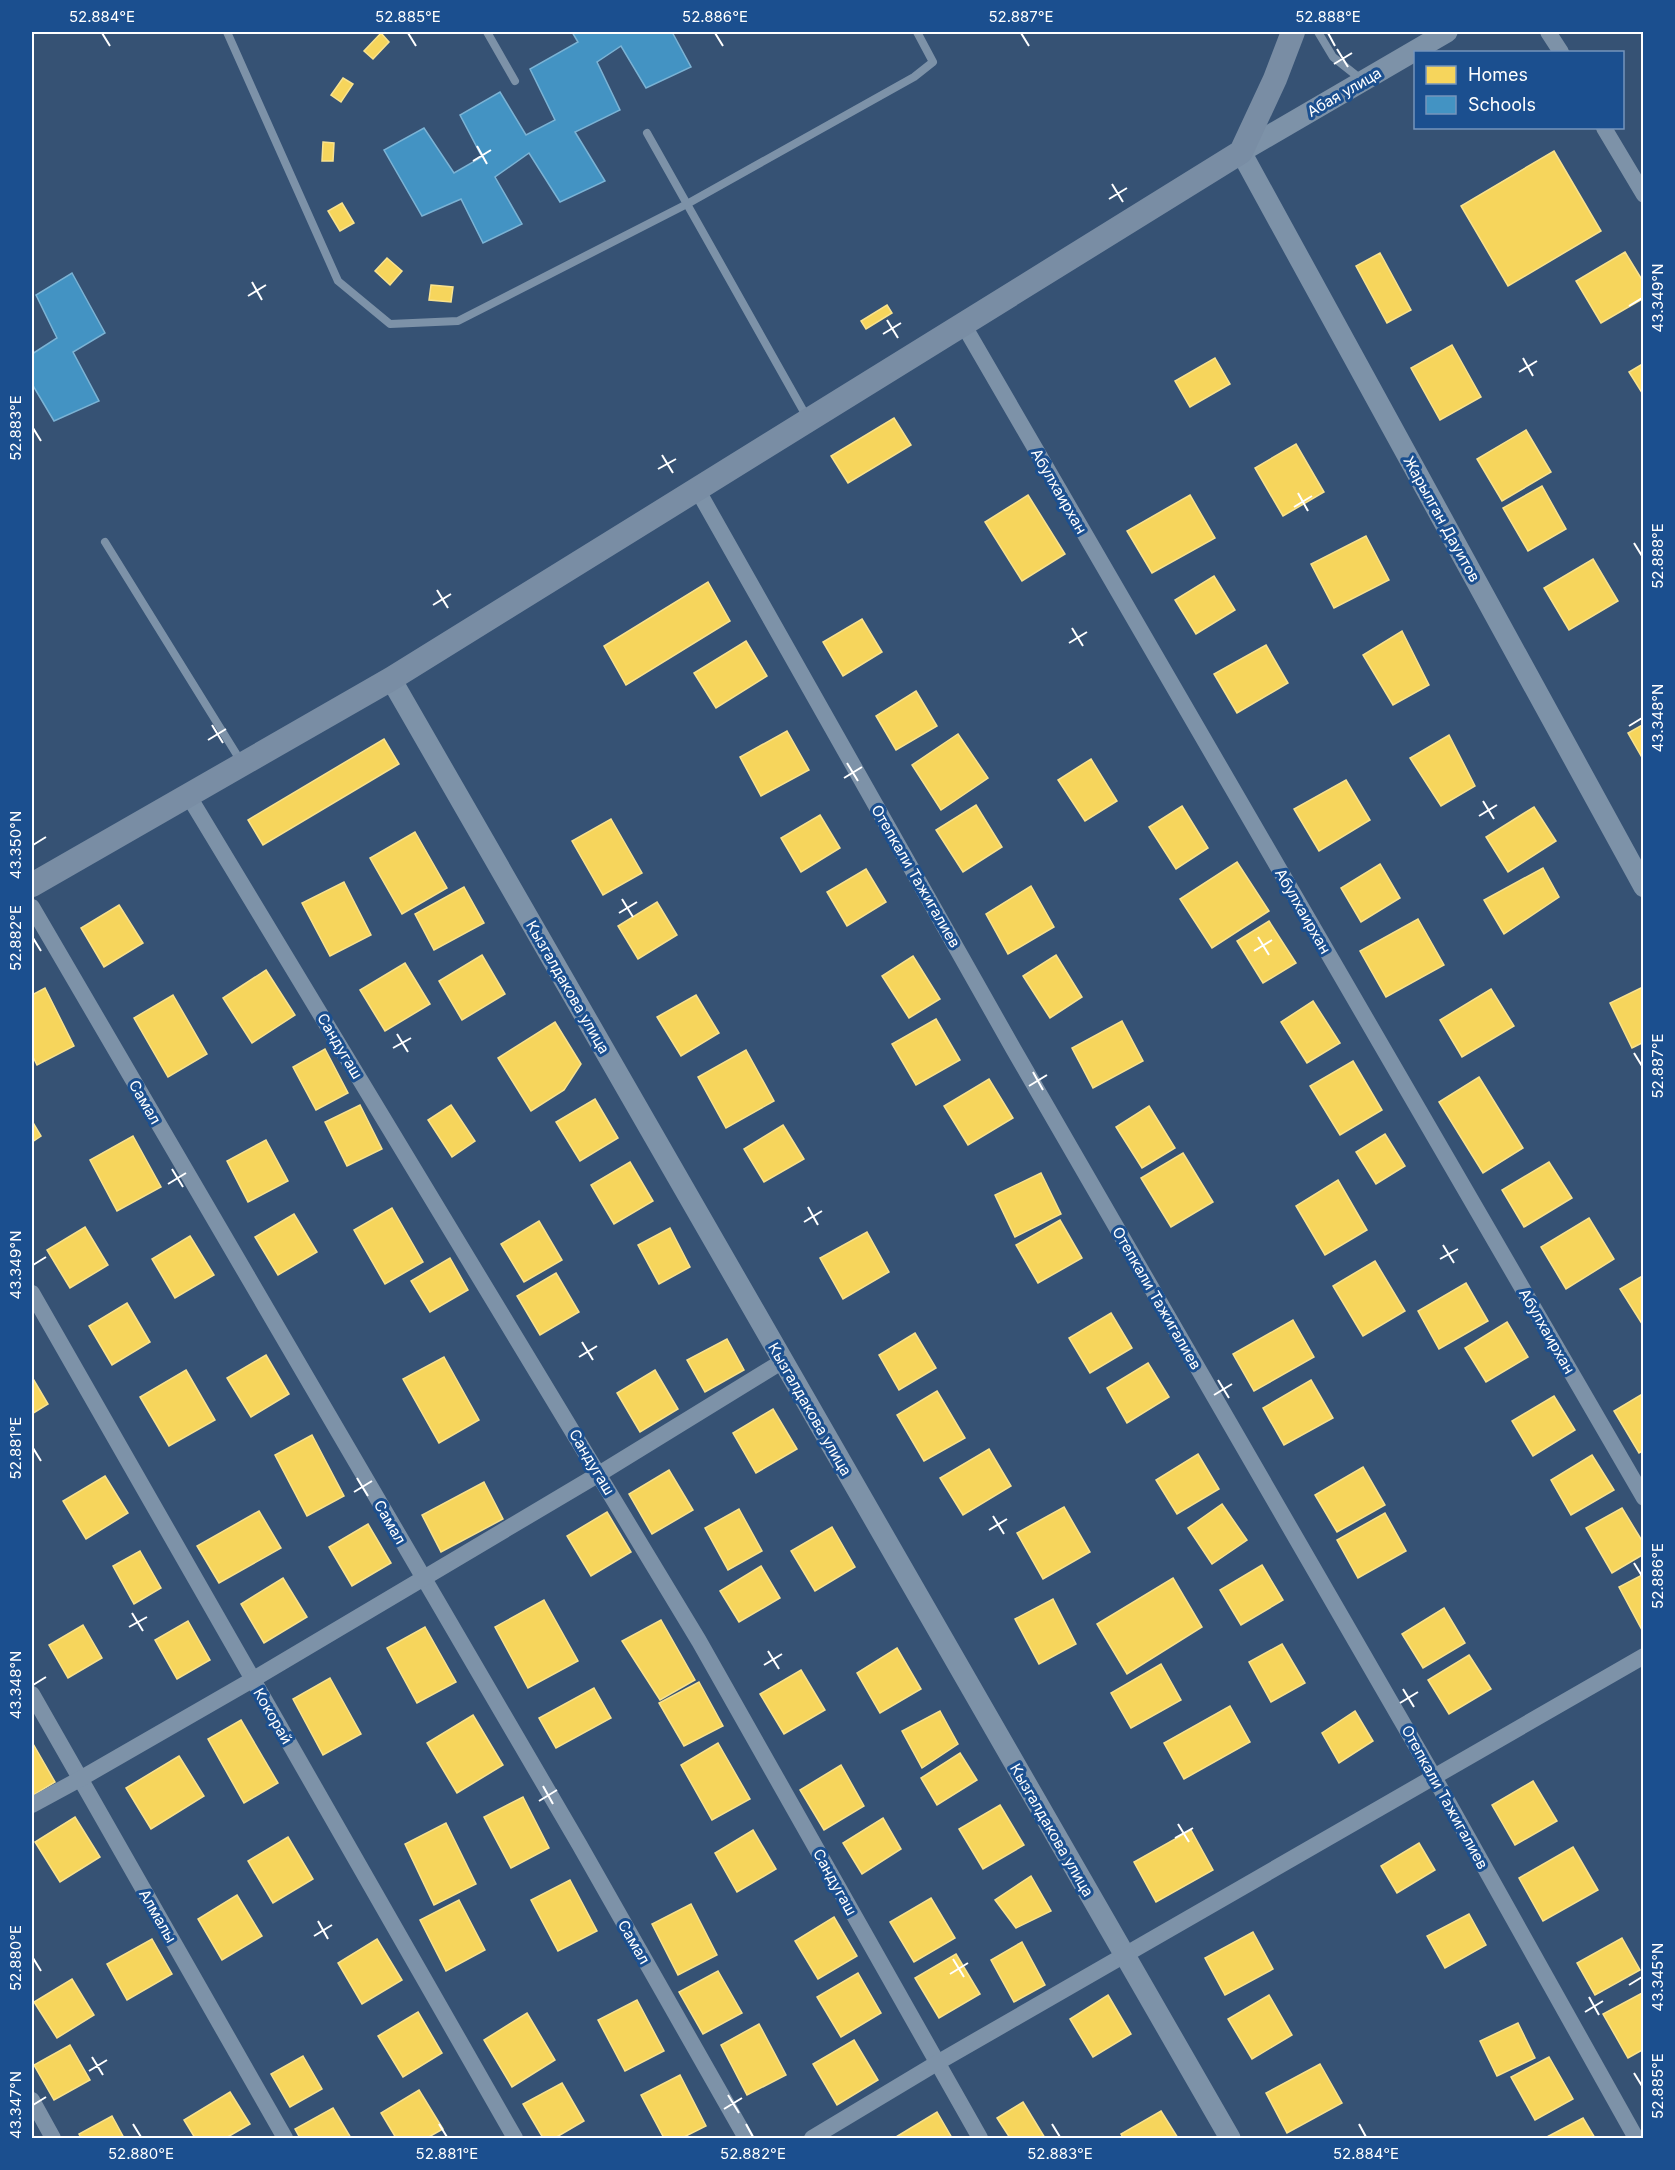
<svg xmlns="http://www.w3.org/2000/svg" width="1675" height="2170" viewBox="0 0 1675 2170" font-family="Inter,sans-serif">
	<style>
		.homes { fill: #f6d55c; stroke: #f9e28d; stroke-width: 1.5 }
		.schools { fill: #4393c3; stroke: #7bb3d5; stroke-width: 1.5 }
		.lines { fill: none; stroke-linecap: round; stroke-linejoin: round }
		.service { stroke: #7d92a8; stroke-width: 8 }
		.minor { stroke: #7d92a8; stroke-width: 16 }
		.tertiary { stroke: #7d92a8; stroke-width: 21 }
		.secondary { stroke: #798da4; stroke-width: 24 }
		.ticks { fill: none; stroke: #fff; stroke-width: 2 }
		.labels { text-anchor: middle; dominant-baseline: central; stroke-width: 6; stroke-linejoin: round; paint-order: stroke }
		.street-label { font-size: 15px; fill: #fff; stroke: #1b4f8f }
		.neatline { fill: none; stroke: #fff; stroke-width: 2 }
		.ticks-label { font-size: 15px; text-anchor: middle; fill: #fff }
	</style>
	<rect width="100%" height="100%" fill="#365274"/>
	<g class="homes">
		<polygon points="381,33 389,42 373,59 364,51"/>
		<polygon points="343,78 353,84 341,102 331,95"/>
		<polygon points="323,142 334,143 333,161 322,161"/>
		<polygon points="1554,151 1601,231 1508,286 1461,206"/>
		<polygon points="342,203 354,223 340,231 328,211"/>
		<polygon points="1625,252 1644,283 1644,298 1601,323 1576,281"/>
		<polygon points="1380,253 1411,310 1387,323 1356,266"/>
		<polygon points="387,258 402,271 390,285 375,271"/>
		<polygon points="431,285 453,287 451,302 429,300"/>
		<polygon points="887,305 892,313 866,329 861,321"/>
		<polygon points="1452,345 1481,397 1440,420 1411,368"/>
		<polygon points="1215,358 1230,384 1190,407 1175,381"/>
		<polygon points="1644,363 1644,396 1629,372"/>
		<polygon points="894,418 911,445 848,483 831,456"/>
		<polygon points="1526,430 1551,472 1502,501 1477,459"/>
		<polygon points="1296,444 1324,492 1283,516 1255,468"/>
		<polygon points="1542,486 1566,529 1528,551 1503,508"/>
		<polygon points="1028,495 1065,554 1022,581 985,522"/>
		<polygon points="1190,495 1215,538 1152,573 1127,531"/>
		<polygon points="1366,536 1389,580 1334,608 1311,564"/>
		<polygon points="1593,559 1618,601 1569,630 1544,588"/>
		<polygon points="1214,576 1235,610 1196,634 1175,600"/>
		<polygon points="708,582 730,621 626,685 604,646"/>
		<polygon points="862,619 882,652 843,676 823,642"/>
		<polygon points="1402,631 1429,685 1393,705 1363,655"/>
		<polygon points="746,641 767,676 716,708 694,673"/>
		<polygon points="1266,645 1288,683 1237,713 1214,674"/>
		<polygon points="916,691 937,726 896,750 876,716"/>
		<polygon points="1644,724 1644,761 1628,733"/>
		<polygon points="787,731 809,770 761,796 740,757"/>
		<polygon points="958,734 988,778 941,810 912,765"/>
		<polygon points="1449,735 1475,786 1441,806 1410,758"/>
		<polygon points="384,739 399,764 263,845 248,820"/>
		<polygon points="1091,759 1117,801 1085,821 1058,780"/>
		<polygon points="1346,780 1370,820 1319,851 1294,809"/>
		<polygon points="976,805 1002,847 963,872 936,830"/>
		<polygon points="1182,806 1208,848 1176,869 1149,827"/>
		<polygon points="1534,807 1556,841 1508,872 1486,837"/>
		<polygon points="820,815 840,848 801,872 781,838"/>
		<polygon points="611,819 642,873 603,895 572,841"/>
		<polygon points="415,832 447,888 402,914 370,858"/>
		<polygon points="1237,862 1269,911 1212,948 1180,899"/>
		<polygon points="1380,864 1400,898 1361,922 1341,888"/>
		<polygon points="1543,868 1559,897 1504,934 1484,900"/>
		<polygon points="866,869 886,902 847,926 827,892"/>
		<polygon points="344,882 371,935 330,956 302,903"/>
		<polygon points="1031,886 1054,927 1008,954 986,914"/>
		<polygon points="464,887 484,923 434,950 415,914"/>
		<polygon points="657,902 677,935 638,959 618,926"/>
		<polygon points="119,905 143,943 104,967 81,928"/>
		<polygon points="1418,919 1444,965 1386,997 1360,951"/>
		<polygon points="1269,921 1296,963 1263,983 1237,941"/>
		<polygon points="482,955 505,994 462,1020 439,981"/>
		<polygon points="1056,955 1082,997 1050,1018 1023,976"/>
		<polygon points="913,956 940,999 909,1018 882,976"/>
		<polygon points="405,963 430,1004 385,1031 360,990"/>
		<polygon points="266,970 295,1015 252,1043 223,998"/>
		<polygon points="1643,987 1644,1042 1632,1048 1610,1003"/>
		<polygon points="45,988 74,1046 37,1065 32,1055 32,995"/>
		<polygon points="1491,989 1514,1026 1462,1057 1440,1020"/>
		<polygon points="173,995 207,1054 168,1077 134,1018"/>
		<polygon points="696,995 719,1033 681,1056 657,1017"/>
		<polygon points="1313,1001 1340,1043 1307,1063 1281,1022"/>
		<polygon points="936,1019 960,1060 916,1085 892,1044"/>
		<polygon points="1122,1021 1143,1061 1093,1088 1072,1048"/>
		<polygon points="555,1022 581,1064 564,1090 531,1111 498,1058"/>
		<polygon points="325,1049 348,1093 316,1110 293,1067"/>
		<polygon points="746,1050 774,1101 726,1128 698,1077"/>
		<polygon points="1353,1061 1382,1110 1340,1135 1310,1086"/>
		<polygon points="1479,1077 1523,1148 1483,1173 1439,1102"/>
		<polygon points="989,1079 1013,1118 968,1145 944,1106"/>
		<polygon points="595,1099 618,1138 580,1161 556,1122"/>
		<polygon points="360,1105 382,1149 347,1166 325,1122"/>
		<polygon points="451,1105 475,1141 452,1157 428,1120"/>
		<polygon points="1149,1106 1175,1148 1142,1168 1116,1127"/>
		<polygon points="32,1121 41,1136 32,1142"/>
		<polygon points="783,1125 804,1159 764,1182 744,1149"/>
		<polygon points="1385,1134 1405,1166 1376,1184 1356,1152"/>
		<polygon points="133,1136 161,1187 117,1211 90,1160"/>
		<polygon points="266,1140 288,1181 248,1202 227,1161"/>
		<polygon points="1183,1153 1213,1202 1171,1227 1141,1178"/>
		<polygon points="630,1162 653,1201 614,1224 591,1185"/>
		<polygon points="1549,1162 1572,1198 1524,1227 1502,1190"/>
		<polygon points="1041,1173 1061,1214 1015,1237 995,1195"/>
		<polygon points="1338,1180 1367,1230 1325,1255 1296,1206"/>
		<polygon points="392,1208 423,1262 385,1284 354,1230"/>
		<polygon points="294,1214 317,1252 278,1275 255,1237"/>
		<polygon points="1589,1218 1614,1259 1566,1289 1541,1247"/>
		<polygon points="1060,1220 1082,1258 1038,1283 1016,1245"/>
		<polygon points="539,1221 562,1260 524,1282 501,1244"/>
		<polygon points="85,1227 108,1265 70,1288 47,1250"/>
		<polygon points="670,1228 690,1267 659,1284 638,1245"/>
		<polygon points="867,1232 889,1272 843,1299 820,1258"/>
		<polygon points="190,1236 214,1275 175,1298 152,1259"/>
		<polygon points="450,1258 468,1290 430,1312 411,1281"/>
		<polygon points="1375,1261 1405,1311 1363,1336 1333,1286"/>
		<polygon points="556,1273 579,1312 540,1335 517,1296"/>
		<polygon points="1644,1275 1644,1327 1620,1289"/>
		<polygon points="1466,1283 1488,1321 1439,1349 1418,1311"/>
		<polygon points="127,1303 150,1342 112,1365 89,1326"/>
		<polygon points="1111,1313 1132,1348 1090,1373 1069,1338"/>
		<polygon points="1293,1320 1314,1357 1254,1391 1233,1354"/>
		<polygon points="1507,1322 1528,1357 1486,1382 1465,1348"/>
		<polygon points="915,1333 936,1368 899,1390 879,1355"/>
		<polygon points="727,1339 744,1370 705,1392 687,1360"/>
		<polygon points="266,1355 289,1394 251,1417 227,1378"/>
		<polygon points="444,1357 479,1420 439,1443 403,1379"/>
		<polygon points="1148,1363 1169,1397 1127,1423 1107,1388"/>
		<polygon points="186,1370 215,1420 169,1446 140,1397"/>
		<polygon points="655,1370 678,1409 640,1432 617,1393"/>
		<polygon points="32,1377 48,1404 32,1414"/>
		<polygon points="1311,1380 1333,1418 1284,1445 1263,1408"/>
		<polygon points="937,1391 965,1438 924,1461 897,1415"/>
		<polygon points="1644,1393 1644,1450 1639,1453 1614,1411"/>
		<polygon points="1554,1396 1575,1430 1533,1456 1512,1421"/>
		<polygon points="773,1409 797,1449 756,1473 733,1433"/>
		<polygon points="312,1435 344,1496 307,1516 275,1455"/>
		<polygon points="989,1449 1011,1486 963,1515 940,1478"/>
		<polygon points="1198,1454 1219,1489 1177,1514 1156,1480"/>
		<polygon points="1592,1455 1614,1490 1571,1515 1551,1480"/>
		<polygon points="1363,1467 1385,1505 1337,1532 1315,1495"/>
		<polygon points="669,1470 693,1510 652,1534 629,1494"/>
		<polygon points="105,1476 128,1513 86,1539 63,1501"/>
		<polygon points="484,1482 503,1519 441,1552 422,1515"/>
		<polygon points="1222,1504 1247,1540 1212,1564 1188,1528"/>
		<polygon points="1064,1507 1090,1552 1043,1579 1017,1533"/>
		<polygon points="1622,1508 1644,1544 1644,1554 1612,1573 1586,1528"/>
		<polygon points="739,1509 762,1551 728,1570 705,1528"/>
		<polygon points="259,1511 281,1548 219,1583 197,1546"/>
		<polygon points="607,1512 631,1552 591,1576 567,1536"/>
		<polygon points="1385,1513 1406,1551 1358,1578 1337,1540"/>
		<polygon points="368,1524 391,1563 352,1586 329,1547"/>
		<polygon points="832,1527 855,1567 815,1591 791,1551"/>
		<polygon points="140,1551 161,1588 134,1604 113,1566"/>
		<polygon points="1262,1565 1283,1600 1241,1625 1220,1590"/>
		<polygon points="761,1566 780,1598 739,1622 720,1591"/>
		<polygon points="1644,1574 1644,1630 1642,1630 1619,1587"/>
		<polygon points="283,1578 307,1617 264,1643 241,1604"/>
		<polygon points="1173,1578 1202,1627 1127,1674 1097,1624"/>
		<polygon points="1053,1599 1076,1644 1039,1664 1015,1619"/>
		<polygon points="544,1600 578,1661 528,1688 495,1627"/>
		<polygon points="1444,1608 1465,1643 1423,1668 1402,1634"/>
		<polygon points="661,1620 695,1680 660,1700 622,1641"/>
		<polygon points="188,1621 210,1660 177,1679 155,1640"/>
		<polygon points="83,1625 102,1658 68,1678 49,1645"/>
		<polygon points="425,1627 456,1682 417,1703 387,1648"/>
		<polygon points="1282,1644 1305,1683 1271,1702 1249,1662"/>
		<polygon points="897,1648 921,1689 880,1713 857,1673"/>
		<polygon points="1469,1655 1491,1689 1449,1714 1428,1680"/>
		<polygon points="1161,1664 1181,1700 1131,1728 1111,1693"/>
		<polygon points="801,1670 825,1710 784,1734 760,1694"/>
		<polygon points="330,1678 361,1734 323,1755 293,1699"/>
		<polygon points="699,1682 723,1726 684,1746 659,1703"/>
		<polygon points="594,1688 611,1718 556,1748 539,1718"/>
		<polygon points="1230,1706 1250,1742 1184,1779 1164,1743"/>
		<polygon points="940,1711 958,1744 922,1768 902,1731"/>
		<polygon points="1355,1711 1373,1741 1339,1763 1322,1733"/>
		<polygon points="473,1715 503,1765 457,1793 427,1743"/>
		<polygon points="241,1720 278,1783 244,1803 208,1739"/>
		<polygon points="32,1742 55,1782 32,1796"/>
		<polygon points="718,1743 750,1799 712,1820 681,1765"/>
		<polygon points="960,1753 977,1780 937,1805 921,1778"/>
		<polygon points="179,1756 204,1796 151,1829 126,1788"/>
		<polygon points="841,1765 864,1806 824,1830 800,1790"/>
		<polygon points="1533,1781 1557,1821 1515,1845 1492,1805"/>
		<polygon points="523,1797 549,1848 511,1868 484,1817"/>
		<polygon points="1000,1805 1024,1845 983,1869 959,1829"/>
		<polygon points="75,1817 100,1857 60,1882 35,1842"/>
		<polygon points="883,1818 901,1849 862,1874 843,1843"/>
		<polygon points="446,1823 476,1884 434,1905 405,1844"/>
		<polygon points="753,1830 776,1869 737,1892 715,1853"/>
		<polygon points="1191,1830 1213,1870 1156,1902 1134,1862"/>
		<polygon points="288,1837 313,1879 273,1903 248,1861"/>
		<polygon points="1419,1843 1435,1870 1397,1893 1381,1866"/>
		<polygon points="1573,1847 1598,1890 1543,1921 1519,1878"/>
		<polygon points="1031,1876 1051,1911 1016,1928 995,1900"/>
		<polygon points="570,1880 597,1931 558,1951 531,1900"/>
		<polygon points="237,1895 262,1936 222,1960 198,1919"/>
		<polygon points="931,1898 955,1938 914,1962 890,1922"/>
		<polygon points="459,1900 485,1950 446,1971 420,1920"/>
		<polygon points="691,1904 717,1955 678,1975 652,1924"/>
		<polygon points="1469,1914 1486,1945 1445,1968 1427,1936"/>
		<polygon points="834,1917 857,1956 818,1979 795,1941"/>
		<polygon points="1253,1932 1273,1969 1225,1995 1205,1958"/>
		<polygon points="1622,1938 1640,1970 1595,1995 1577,1963"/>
		<polygon points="152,1939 172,1974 127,2000 107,1964"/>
		<polygon points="377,1939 402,1980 362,2004 338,1963"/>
		<polygon points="1022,1942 1045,1985 1014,2002 991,1960"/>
		<polygon points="956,1954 980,1994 939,2018 915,1978"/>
		<polygon points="718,1971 742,2013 703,2034 679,1992"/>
		<polygon points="858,1973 881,2013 841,2037 817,1997"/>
		<polygon points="72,1979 94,2015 57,2038 34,2002"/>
		<polygon points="1644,1992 1644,2049 1628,2058 1603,2014"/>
		<polygon points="1108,1995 1131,2034 1093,2057 1070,2019"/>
		<polygon points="1269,1995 1292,2035 1252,2059 1228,2019"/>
		<polygon points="637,2000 664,2051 625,2071 598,2020"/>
		<polygon points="418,2012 442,2053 403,2077 378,2036"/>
		<polygon points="527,2013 555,2060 512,2087 484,2040"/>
		<polygon points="1518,2023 1535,2058 1497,2076 1480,2041"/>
		<polygon points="759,2024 786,2075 747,2095 721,2045"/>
		<polygon points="854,2040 878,2080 837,2105 813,2064"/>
		<polygon points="70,2045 90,2080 54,2100 34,2065"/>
		<polygon points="303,2056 322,2089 290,2107 271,2074"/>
		<polygon points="1549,2057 1573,2099 1535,2120 1511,2077"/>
		<polygon points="1320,2064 1342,2103 1287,2133 1266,2093"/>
		<polygon points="680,2075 706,2126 682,2138 664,2138 641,2095"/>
		<polygon points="562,2083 584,2121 555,2138 543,2138 523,2104"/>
		<polygon points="419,2090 443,2129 427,2138 396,2138 381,2113"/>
		<polygon points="230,2092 250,2124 226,2138 195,2138 184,2120"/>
		<polygon points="1023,2102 1045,2138 1010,2138 997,2118"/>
		<polygon points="333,2108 351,2138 300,2138 295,2129"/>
		<polygon points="1161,2111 1178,2138 1123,2138 1121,2134"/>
		<polygon points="937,2112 952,2138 897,2138 896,2137"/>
		<polygon points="112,2116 124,2138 81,2138 79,2134"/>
		<polygon points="1583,2118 1595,2138 1545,2138"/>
	</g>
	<g class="schools">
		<polygon points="572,32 672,32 691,67 646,88 621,46 597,62 620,110 575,132 605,181 560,202 529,153 495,177 522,224 483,243 461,199 422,216 384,150 424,128 454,173 482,157 460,115 500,92 526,135 555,120 530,69 578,42"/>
		<polygon points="72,273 105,333 73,352 99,401 54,421 32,384 32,354 57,338 36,295"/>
	</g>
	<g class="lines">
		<g class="service">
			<polyline points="227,32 338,281 390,324 458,321 687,204 914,77 933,62 917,32"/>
			<polyline points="487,32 515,81"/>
			<polyline points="1318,32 1333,57 1362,80"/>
			<polyline points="647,133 808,419"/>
			<polyline points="105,542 242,763"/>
		</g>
		<g class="minor">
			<polyline points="1548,32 1561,52"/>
			<polyline points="1604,128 1644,195"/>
			<polyline points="963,324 1644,1498"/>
			<polyline points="697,489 1014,1050 1434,1777 1636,2138"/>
			<polyline points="188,795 699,1641 980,2138"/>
			<polyline points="32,907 579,1844 746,2138"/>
			<polyline points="32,1293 515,2138"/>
			<polyline points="32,1694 285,2138"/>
			<polyline points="32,1805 80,1779 252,1680 599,1474 783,1361"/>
			<polyline points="32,2100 53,2138"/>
			<polyline points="812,2138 937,2063 1644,1656"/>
		</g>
		<g class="tertiary">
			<polyline points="1447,32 1241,152 1644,887"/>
			<polyline points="391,679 1230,2138"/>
		</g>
		<polyline class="secondary" points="32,885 391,679 1241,152 1275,79 1293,32"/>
	</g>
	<path class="ticks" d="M102 33 110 46M408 33 416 46M715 33 723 46M1021 33 1029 46M1328 33 1335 46M1337 49 1348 67M1334 64 1352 53M477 146 487 164M473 161 491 150M1112 184 1123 202M1109 199 1127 188M252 282 262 300M248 296 266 285M1629 306 1642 298M887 320 898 338M883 334 901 323M1523 358 1533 376M1519 372 1537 361M33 428 41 441M662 455 673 473M658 469 676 459M1298 493 1308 511M1294 507 1312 496M1634 543 1642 556M437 590 448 608M433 605 451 594M1072 628 1083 646M1069 643 1087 632M212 725 223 743M1629 726 1642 718M208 740 226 729M847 763 858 781M844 778 862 767M1483 801 1494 819M1479 816 1497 805M33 845 46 837M622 899 633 917M619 913 637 902M1258 937 1269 955M33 938 41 951M1254 951 1272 940M397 1034 408 1052M393 1048 411 1038M1634 1053 1642 1066M1033 1072 1043 1090M1029 1086 1047 1075M172 1169 183 1187M168 1184 186 1173M808 1207 818 1225M804 1222 822 1211M1443 1245 1454 1263M1440 1259 1458 1249M33 1265 46 1257M582 1342 593 1360M579 1357 597 1346M1218 1380 1229 1398M1214 1395 1232 1384M33 1448 41 1461M357 1478 368 1496M354 1492 372 1481M993 1516 1004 1534M989 1530 1007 1519M1634 1563 1642 1576M132 1613 143 1631M129 1627 147 1617M768 1651 779 1669M764 1665 782 1654M33 1685 46 1677M1403 1689 1414 1707M1400 1703 1418 1692M543 1786 553 1804M539 1801 557 1790M1178 1824 1189 1842M1175 1838 1193 1828M318 1921 328 1939M314 1936 332 1925M33 1958 41 1971M953 1959 964 1977M950 1974 968 1963M1629 1985 1642 1977M1589 1997 1599 2015M1585 2012 1603 2001M92 2057 103 2075M89 2071 107 2060M1634 2073 1642 2086M728 2095 739 2113M33 2105 46 2097M724 2109 742 2098M133 2124 141 2137M439 2124 447 2137M746 2124 753 2137M1052 2124 1060 2137M1359 2124 1366 2137"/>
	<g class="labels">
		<g class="street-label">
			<text transform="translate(1344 92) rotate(-30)">Абая улица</text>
			<text transform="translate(1059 491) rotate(60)">Абулхаирхан</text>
			<text transform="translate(1442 519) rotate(61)">Жарылган Дауитов</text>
			<text transform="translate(916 876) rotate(60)">Отепкали Тажигалиев</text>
			<text transform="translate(1303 911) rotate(60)">Абулхаирхан</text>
			<text transform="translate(568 987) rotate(60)">Кызгалдакова улица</text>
			<text transform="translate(340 1046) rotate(59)">Сандугаш</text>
			<text transform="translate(145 1102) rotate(60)">Самал</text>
			<text transform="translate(1157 1298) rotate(60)">Отепкали Тажигалиев</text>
			<text transform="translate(1547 1331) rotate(60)">Абулхаирхан</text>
			<text transform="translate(810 1409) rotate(60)">Кызгалдакова улица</text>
			<text transform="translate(592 1462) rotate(59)">Сандугаш</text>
			<text transform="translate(390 1522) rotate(60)">Самал</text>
			<text transform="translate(273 1716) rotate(60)">Кокорай</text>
			<text transform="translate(1445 1797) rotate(61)">Отепкали Тажигалиев</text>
			<text transform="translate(1052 1830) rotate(60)">Кызгалдакова улица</text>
			<text transform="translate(835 1882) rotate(61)">Сандугаш</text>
			<text transform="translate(158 1916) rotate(60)">Алмалы</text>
			<text transform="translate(634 1942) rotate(60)">Самал</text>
		</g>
	</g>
	<rect width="1675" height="2170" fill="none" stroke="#1b4f8f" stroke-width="66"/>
	<rect x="1414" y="51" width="210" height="78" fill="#1b4f8f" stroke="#7695bc" stroke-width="1.5"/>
	<rect x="1426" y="66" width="30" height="18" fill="#f6d55c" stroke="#7695bc" stroke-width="1.5"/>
	<text x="1468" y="81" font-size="18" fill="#ffffff">Homes</text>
	<rect x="1426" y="96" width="30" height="18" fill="#4393c3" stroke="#7695bc" stroke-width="1.5"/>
	<text x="1468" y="111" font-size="18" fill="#ffffff">Schools</text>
	<rect x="33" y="33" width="1609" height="2104" class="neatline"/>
	<g class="ticks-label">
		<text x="102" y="22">52.884°E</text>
		<text x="408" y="22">52.885°E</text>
		<text x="715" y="22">52.886°E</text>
		<text x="1021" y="22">52.887°E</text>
		<text x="1328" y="22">52.888°E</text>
		<text transform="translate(1658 298) rotate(-90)" y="5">43.349°N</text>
		<text transform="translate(16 428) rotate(-90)" y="5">52.883°E</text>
		<text transform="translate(1658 556) rotate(-90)" y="5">52.888°E</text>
		<text transform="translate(1658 718) rotate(-90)" y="5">43.348°N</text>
		<text transform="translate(16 845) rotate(-90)" y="5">43.350°N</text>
		<text transform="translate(16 938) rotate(-90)" y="5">52.882°E</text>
		<text transform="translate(1658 1066) rotate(-90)" y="5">52.887°E</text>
		<text transform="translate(16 1265) rotate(-90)" y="5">43.349°N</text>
		<text transform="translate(16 1448) rotate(-90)" y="5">52.881°E</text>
		<text transform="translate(1658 1576) rotate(-90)" y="5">52.886°E</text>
		<text transform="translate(16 1685) rotate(-90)" y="5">43.348°N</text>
		<text transform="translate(16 1958) rotate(-90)" y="5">52.880°E</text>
		<text transform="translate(1658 1977) rotate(-90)" y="5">43.345°N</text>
		<text transform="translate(1658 2086) rotate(-90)" y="5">52.885°E</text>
		<text transform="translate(16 2105) rotate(-90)" y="5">43.347°N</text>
		<text x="141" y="2159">52.880°E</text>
		<text x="447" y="2159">52.881°E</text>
		<text x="753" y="2159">52.882°E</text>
		<text x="1060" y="2159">52.883°E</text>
		<text x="1366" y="2159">52.884°E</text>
	</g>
</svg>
